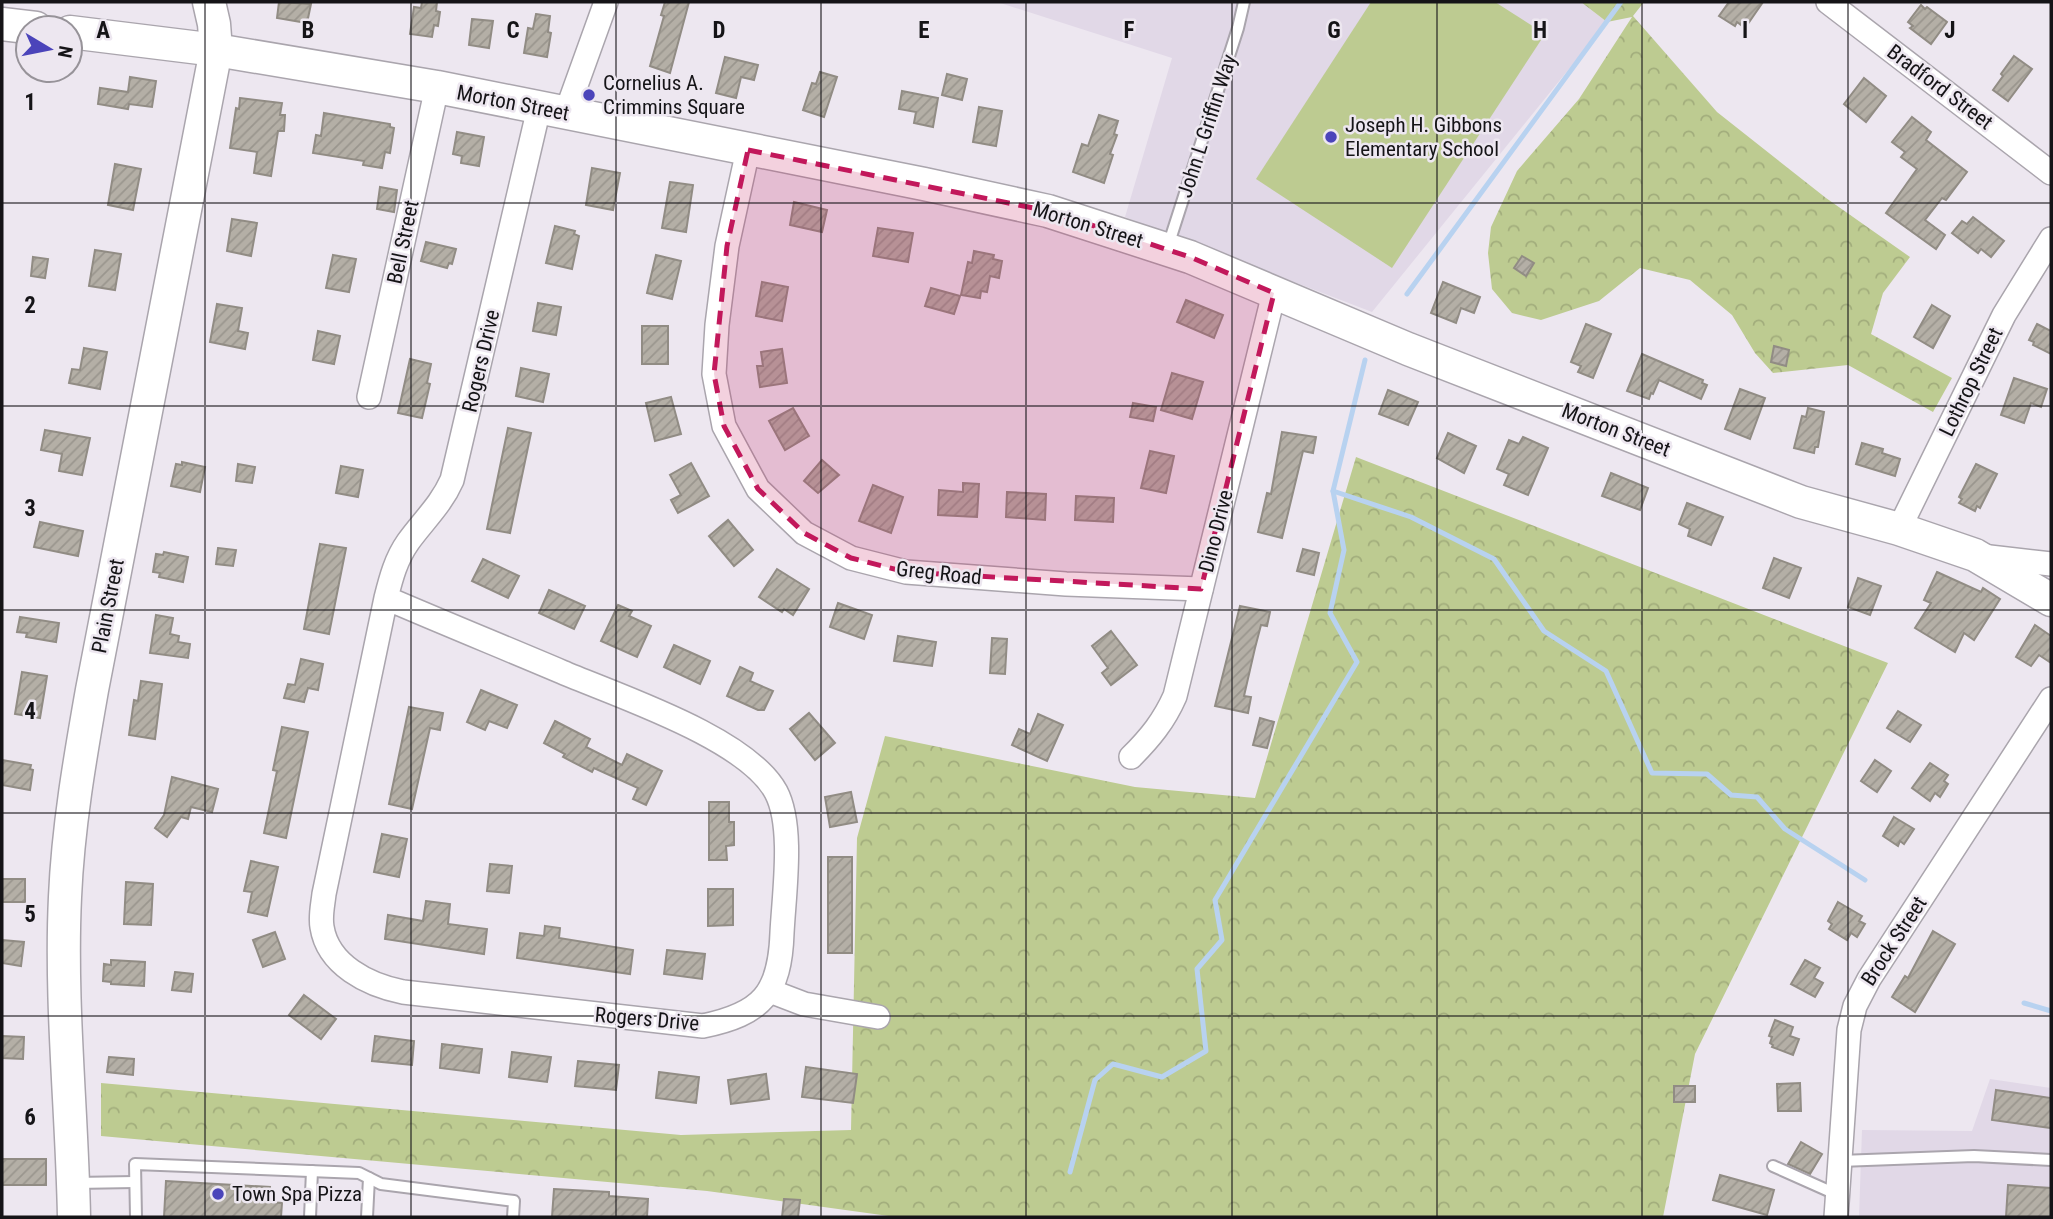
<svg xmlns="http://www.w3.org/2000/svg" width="2053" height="1219" viewBox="0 0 2053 1219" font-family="'Roboto Condensed',sans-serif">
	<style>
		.built { fill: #e1d8e7 }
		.forest { fill: url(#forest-crowns) }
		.park { fill: #bdcb91 }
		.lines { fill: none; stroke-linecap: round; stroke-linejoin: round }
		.stream { stroke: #b8d2f0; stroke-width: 5 }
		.building { fill: url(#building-hatch); stroke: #918c84; stroke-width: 2 }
		.lane-casing { stroke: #aaa5ad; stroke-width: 14 }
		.street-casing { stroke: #aaa5ad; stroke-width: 26 }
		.secondary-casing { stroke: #aaa5ad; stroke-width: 35 }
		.lane { stroke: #fff; stroke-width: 10 }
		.street { stroke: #fff; stroke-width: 23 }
		.secondary { stroke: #fff; stroke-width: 32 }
		.marked { fill: #c2185b; fill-opacity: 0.2; stroke: #c2185b; stroke-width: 5; stroke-dasharray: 14 9; stroke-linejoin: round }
		.grid { fill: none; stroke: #151417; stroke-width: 2; stroke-opacity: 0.55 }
		.poi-dot { fill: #4b44ba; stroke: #ede7f0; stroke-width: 2.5 }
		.labels { text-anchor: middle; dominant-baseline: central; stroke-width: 5; stroke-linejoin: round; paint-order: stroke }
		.poi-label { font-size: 21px; fill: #151417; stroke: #ede7f0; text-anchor: start }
		.street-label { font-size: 21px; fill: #151417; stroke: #ede7f0 }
		.grid-label { font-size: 23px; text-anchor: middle; font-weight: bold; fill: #151417; stroke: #ede7f0; stroke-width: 5; stroke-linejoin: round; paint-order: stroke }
	</style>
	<defs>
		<pattern id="forest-crowns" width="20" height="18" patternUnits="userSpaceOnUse" patternTransform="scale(1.75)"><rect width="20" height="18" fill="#bdcb91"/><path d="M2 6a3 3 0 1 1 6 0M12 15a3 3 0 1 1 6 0" fill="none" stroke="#a2ad7c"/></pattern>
		<pattern id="building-hatch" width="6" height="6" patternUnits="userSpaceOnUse" patternTransform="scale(1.75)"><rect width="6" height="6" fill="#b4afa6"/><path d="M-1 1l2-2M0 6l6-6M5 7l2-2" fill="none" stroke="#9a968e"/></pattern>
	</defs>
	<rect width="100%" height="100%" fill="#ede7f0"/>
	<g class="built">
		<polygon points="997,2 1581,2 1607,22 1372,312 1125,217 1172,58"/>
		<polygon points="1990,1079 2051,1088 2051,1217 1859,1217 1862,1130 1972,1131"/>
	</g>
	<g class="forest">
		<polygon points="1581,2 1644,2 1633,16 1717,112 1826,198 1910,257 1883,293 1871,334 1952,378 1933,412 1848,365 1773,373 1755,353 1732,315 1690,280 1640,268 1599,301 1541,320 1512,313 1492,289 1488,253 1491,227 1517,171 1579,99 1632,17 1607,22"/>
		<polygon points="1356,457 1888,663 1695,1054 1663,1217 896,1217 707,1191 101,1136 101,1083 681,1135 851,1130 857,838 885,736 1135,787 1255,798"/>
	</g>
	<polygon class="park" points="1371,2 1495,2 1545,34 1392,268 1256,179"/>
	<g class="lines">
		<g class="stream">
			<polyline points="1407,294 1621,2"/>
			<polyline points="1333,491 1411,517 1494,559 1544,631 1606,671 1652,773 1707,774 1731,795 1757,797 1785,829 1865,880"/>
			<polyline points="2024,1003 2051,1011"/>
			<polyline points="1070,1172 1095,1080 1113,1064 1162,1077 1206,1051 1197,969 1222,940 1215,900 1357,662 1330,613 1344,550 1333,491 1365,360"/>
		</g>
	</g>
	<g class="building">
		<polygon points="279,2 311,4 307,23 277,18"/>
		<polygon points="422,2 437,2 436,11 440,12 438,26 434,25 432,37 410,34 414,7 421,8"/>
		<polygon points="665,2 689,2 670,73 650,66 664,16 661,15"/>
		<polygon points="1729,2 1763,2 1745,28 1737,22 1735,26 1719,16"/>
		<polygon points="1921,5 1925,9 1927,7 1947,22 1931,44 1910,28 1913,26 1908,22"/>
		<polygon points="536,14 550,16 548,32 551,33 547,57 524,53 528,28 533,29"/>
		<polygon points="472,19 493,21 489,48 469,45"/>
		<polygon points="2014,56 2032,69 2008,101 1993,90 2003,76 2001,74"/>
		<polygon points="725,57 758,65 754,80 741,77 736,98 716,93"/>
		<polygon points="820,72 837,77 824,117 803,110 812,83 816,84"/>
		<polygon points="947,74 967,79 962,100 942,95"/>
		<polygon points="130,77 156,81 152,107 129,104 128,109 98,104 100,88 128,92"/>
		<polygon points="1864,78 1886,96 1866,122 1844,104"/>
		<polygon points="902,91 938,98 933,127 914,123 916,112 899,109"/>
		<polygon points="240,98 282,103 280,115 285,115 284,131 278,131 271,176 254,173 257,152 230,148 236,108 239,109"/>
		<polygon points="979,107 1002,111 996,146 973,142"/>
		<polygon points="324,113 390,124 390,127 394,128 390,153 385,152 382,168 363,165 364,161 313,153 316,135 321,136"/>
		<polygon points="1099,115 1118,121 1114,134 1117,135 1110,154 1113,155 1104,183 1073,172 1082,144 1088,146"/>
		<polygon points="1912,117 1931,132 1926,140 1967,172 1946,200 1942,198 1925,220 1945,235 1936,249 1886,213 1917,169 1901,157 1905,152 1892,142"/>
		<polygon points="457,132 484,137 479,166 461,163 462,156 453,154"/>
		<polygon points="115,164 141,169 133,210 108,205"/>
		<polygon points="592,168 620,173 613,210 586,205"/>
		<polygon points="670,182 693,185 686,232 662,228"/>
		<polygon points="380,187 397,190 394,212 377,209"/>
		<polygon points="794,202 827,210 822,232 790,225"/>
		<polygon points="1973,217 2004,241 1991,257 1981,249 1978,253 1952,233 1962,221 1967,224"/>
		<polygon points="232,219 257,223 251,256 227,251"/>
		<polygon points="555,226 575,231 574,234 579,236 572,269 546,263"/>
		<polygon points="878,228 913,233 908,262 873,256"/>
		<polygon points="426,242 456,249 452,264 449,263 447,268 421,261"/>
		<polygon points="95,250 121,254 115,290 89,286"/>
		<polygon points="974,251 994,255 993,259 1002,261 999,278 990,276 987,292 981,291 980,298 961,295 968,262 972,263"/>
		<polygon points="333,255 356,259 349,292 326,288"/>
		<polygon points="656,255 681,261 672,299 647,293"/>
		<polygon points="1522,256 1534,263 1526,276 1514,268"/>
		<polygon points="33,257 48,259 45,278 31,276"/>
		<polygon points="762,282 788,287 782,321 756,316"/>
		<polygon points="1443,282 1480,297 1474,313 1461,308 1456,323 1431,313"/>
		<polygon points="931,288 960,296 954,314 925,306"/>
		<polygon points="1186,300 1223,315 1214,338 1177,322"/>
		<polygon points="538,303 561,307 556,335 533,331"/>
		<polygon points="217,304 242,308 238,331 248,333 245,349 210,342"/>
		<polygon points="1932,305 1950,316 1933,348 1914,337"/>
		<polygon points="1586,324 1611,334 1593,378 1578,372 1581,366 1571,362"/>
		<polygon points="2037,324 2051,331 2051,354 2033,345 2034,342 2029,340"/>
		<rect x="642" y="326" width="26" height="38"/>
		<polygon points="318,331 340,336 334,364 313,360"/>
		<polygon points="1774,346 1789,350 1786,366 1771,362"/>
		<polygon points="84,348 107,352 100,389 69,383 72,369 80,370"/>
		<polygon points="782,349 787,383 760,387 757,366 763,366 761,352"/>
		<polygon points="1642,354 1703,380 1702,383 1707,385 1701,399 1659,380 1653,394 1651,393 1649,399 1627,391"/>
		<polygon points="410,359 431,364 427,383 430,384 422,418 398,413"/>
		<polygon points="521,368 549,374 543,402 516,396"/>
		<polygon points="1172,373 1203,382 1192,419 1161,410"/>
		<polygon points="2014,378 2047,389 2041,407 2031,403 2024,423 2001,415"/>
		<polygon points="1740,389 1765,398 1750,439 1725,429"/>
		<polygon points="1388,390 1418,402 1408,425 1379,414"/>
		<polygon points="671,397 681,434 655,441 646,403"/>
		<polygon points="1133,403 1156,407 1153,421 1130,417"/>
		<polygon points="793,408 809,436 785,450 769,421"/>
		<polygon points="1808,408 1824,412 1818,447 1815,447 1814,453 1794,448 1802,416 1806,417"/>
		<polygon points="508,428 531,433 510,533 487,529"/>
		<polygon points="45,430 90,438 82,475 59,471 62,454 41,450"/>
		<polygon points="1282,432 1316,437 1313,453 1303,451 1282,538 1258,532 1267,493 1271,494"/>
		<polygon points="1448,433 1476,446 1464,473 1437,458"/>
		<polygon points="1523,437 1548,448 1528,495 1504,485 1509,474 1497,469 1509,440 1519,444"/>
		<polygon points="1862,443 1883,449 1882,453 1900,459 1895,476 1856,464"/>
		<polygon points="1150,451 1174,456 1166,493 1141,488"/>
		<polygon points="822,460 839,475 818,493 804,481"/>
		<polygon points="182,462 205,467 200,492 171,486 176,464 182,465"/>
		<polygon points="691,463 709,496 678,513 671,500 681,495 670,475"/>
		<polygon points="238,464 255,467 252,483 236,481"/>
		<polygon points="1976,464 1997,474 1980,508 1977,506 1975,511 1959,503 1962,499 1959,497"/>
		<polygon points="341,466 363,470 358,497 336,493"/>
		<polygon points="1611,473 1648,488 1640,510 1602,496"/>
		<polygon points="963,483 979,484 977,517 938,515 939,490 963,492"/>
		<polygon points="873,485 903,497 891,533 859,521"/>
		<polygon points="1007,492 1046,494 1045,520 1006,517"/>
		<polygon points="1076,496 1114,498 1113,522 1075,520"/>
		<polygon points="1687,503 1723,517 1711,545 1688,536 1690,529 1679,524"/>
		<polygon points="728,520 753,550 734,566 709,536"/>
		<polygon points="40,522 83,531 78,556 34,547"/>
		<polygon points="320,544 346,548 329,634 304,629"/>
		<polygon points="218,548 236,550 233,566 216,564"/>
		<polygon points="1303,549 1319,553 1314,575 1297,571"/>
		<polygon points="164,552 188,557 183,582 159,577 160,573 153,572 156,554 163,555"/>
		<polygon points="1774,558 1801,568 1789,598 1763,588"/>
		<polygon points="483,559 519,576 508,598 472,581"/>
		<polygon points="777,569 809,589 793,615 784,609 782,612 759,597"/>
		<polygon points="1937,572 1981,592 1983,588 2000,599 1974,640 1964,633 1955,652 1915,628 1931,603 1924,600"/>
		<polygon points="1858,578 1881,586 1870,615 1848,607"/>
		<polygon points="549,590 585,606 574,629 539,613"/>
		<polygon points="838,603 872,615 864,639 830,627"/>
		<polygon points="618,605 632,611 629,616 651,626 637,657 601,641"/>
		<polygon points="1240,606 1270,612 1267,626 1261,625 1255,648 1244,696 1251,697 1248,713 1215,706"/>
		<polygon points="156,615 173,618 170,634 179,636 178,642 190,644 188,658 150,653"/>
		<polygon points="20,617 59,623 56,642 26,637 27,633 17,632"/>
		<polygon points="2035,625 2051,636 2051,663 2039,655 2031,666 2016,657"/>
		<polygon points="1111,631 1137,665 1111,685 1102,673 1108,668 1092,646"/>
		<polygon points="898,636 936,642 932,666 894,661"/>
		<polygon points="992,638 1007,639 1005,674 990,673"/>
		<polygon points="674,645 710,661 700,684 664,667"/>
		<polygon points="301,659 323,664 318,690 308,688 304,702 284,698 288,684 295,685"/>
		<polygon points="740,667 753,673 750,681 773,691 764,710 758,710 727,696"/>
		<polygon points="22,672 47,676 40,718 15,714"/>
		<polygon points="141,681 162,684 155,739 129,735 134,700 138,701"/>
		<polygon points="481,690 517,705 507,728 489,721 485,730 467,722"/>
		<polygon points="409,707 443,713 440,730 430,728 412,809 389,804"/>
		<polygon points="1898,711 1921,725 1910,742 1887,728"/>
		<polygon points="809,713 835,743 815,760 790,729"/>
		<polygon points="1038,714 1063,725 1047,761 1012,745 1019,729 1030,734"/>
		<polygon points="1260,718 1274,722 1267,748 1253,745"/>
		<polygon points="555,721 590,739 586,747 622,765 627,754 662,771 646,805 633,799 638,788 594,768 592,772 563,757 565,754 544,743"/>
		<polygon points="282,727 308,732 286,838 264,833 277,771 273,770"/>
		<polygon points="2,760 31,765 30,769 33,770 30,790 2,785"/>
		<polygon points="1875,760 1891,771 1877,792 1861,781"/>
		<polygon points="1930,763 1948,775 1944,781 1948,784 1940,797 1935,793 1930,801 1912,788"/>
		<polygon points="172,777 218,789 212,812 191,807 188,819 181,817 167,837 155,828 164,815"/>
		<polygon points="851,792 857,822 830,827 825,797"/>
		<polygon points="709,802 729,802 729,822 734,822 734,845 726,846 727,860 709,860"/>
		<polygon points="1894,817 1914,829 1904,844 1900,841 1898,846 1883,836"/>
		<polygon points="382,834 407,839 399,877 374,872"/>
		<rect x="828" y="857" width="24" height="96"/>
		<polygon points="251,861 278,867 267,916 248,912 252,892 244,891"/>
		<polygon points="490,864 512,866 509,893 487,891"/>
		<rect x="2" y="879" width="23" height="23"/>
		<polygon points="126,882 153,884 151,925 124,924"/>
		<polygon points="708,889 733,889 733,925 708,926"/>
		<polygon points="426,901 450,904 448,924 487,929 484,954 385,939 388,915 423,921"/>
		<polygon points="1838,902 1862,916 1859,921 1865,924 1857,937 1851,933 1847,940 1829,929 1832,924 1828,921"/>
		<polygon points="545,926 560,928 559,938 633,950 630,974 517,958 520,933 544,936"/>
		<polygon points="1933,931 1955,944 1915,1012 1892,997 1905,976 1908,978"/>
		<polygon points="275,932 285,959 263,967 253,940"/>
		<polygon points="2,940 24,942 21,966 2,963"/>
		<polygon points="667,950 705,954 702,979 664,974"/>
		<polygon points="111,960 145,962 144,986 111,984 111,982 103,981 104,964 111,965"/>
		<polygon points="1805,960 1820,968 1814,978 1823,983 1815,997 1791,984"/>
		<polygon points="175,972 193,974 191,992 172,990"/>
		<polygon points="304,995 336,1019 321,1039 289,1015"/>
		<polygon points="1775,1020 1793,1027 1790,1036 1799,1039 1793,1055 1772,1047 1773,1045 1770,1043 1772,1037 1769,1036"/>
		<polygon points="2,1036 24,1037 23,1059 2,1058"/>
		<polygon points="375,1036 414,1041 412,1065 372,1061"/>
		<polygon points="442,1044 482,1049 479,1073 440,1068"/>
		<polygon points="512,1052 551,1057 547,1082 509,1077"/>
		<polygon points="109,1057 134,1059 133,1075 107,1072"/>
		<polygon points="578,1061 619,1065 616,1090 575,1086"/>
		<polygon points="806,1067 857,1074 853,1103 802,1097"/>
		<polygon points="659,1072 699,1077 696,1103 656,1098"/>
		<polygon points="766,1074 769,1099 731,1104 728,1080"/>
		<polygon points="1800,1083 1801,1111 1778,1111 1777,1084"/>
		<rect x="1674" y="1086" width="21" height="16"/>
		<polygon points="1996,1090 2051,1098 2051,1128 1992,1120"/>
		<polygon points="1801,1142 1822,1154 1810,1174 1788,1164"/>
		<rect x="2" y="1159" width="44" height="26"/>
		<polygon points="1720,1175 1774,1190 1767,1215 1713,1200"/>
		<polygon points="166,1181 270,1187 269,1202 282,1203 281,1217 164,1217"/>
		<polygon points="2008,1185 2051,1188 2051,1217 2006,1217"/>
		<polygon points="554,1189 609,1192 609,1196 648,1199 647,1217 552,1217"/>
		<polygon points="784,1199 800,1200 798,1217 782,1217"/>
	</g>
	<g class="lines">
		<defs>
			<g id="lane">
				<polyline points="1168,246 1238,28 1244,2"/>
				<polyline points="1840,1161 1974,1156 2051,1160"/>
				<polyline points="1773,1166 1838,1195"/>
				<polyline points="75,1183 135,1182"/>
				<polyline points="136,1217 135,1164 359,1173 381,1184 514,1201 513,1217"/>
				<polyline points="310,1217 312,1171"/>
				<polyline points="367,1217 369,1178"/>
			</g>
			<g id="street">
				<polyline points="1828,2 2051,173"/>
				<polyline points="566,113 606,2"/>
				<polyline points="748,150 727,246 717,325 714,374 724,426 758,489 804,533 851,558 906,572 1066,584 1201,589"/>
				<polyline points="369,397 437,87"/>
				<polyline points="1899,529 2004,315 2051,239"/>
				<polyline points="1981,556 2051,564"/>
				<path d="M386 598C444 623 503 647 562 672 618 696 747 738 776 792 794 826 784 893 782 933 780 993 762 1014 703 1026L403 992C368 985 328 965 322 927 320 916 323 904 324 894L386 598C391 578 396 559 408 542 423 521 441 505 452 480L539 108"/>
				<path d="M1131 757C1150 738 1164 721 1175 696L1274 293"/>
				<polyline points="770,991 804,1004 878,1017"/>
				<polyline points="1836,1217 1849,1030 1855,1006 1869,979 2051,699"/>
			</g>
			<g id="secondary">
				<polyline points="2,24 36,28"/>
				<polyline points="70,32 216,50 437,87 924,184 1048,211 1190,257 1408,349 1801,502 1899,529 1975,555 2051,600"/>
				<path d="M74 1217C72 1111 60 1003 65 897 68 827 80 758 92 690L216 50 214 24 209 2"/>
			</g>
		</defs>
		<use href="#lane" class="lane-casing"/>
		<use href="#street" class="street-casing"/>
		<use href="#secondary" class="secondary-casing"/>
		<use href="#lane" class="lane"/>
		<use href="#street" class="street"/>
		<use href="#secondary" class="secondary"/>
	</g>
	<path class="marked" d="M748 150 1048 211 1190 257 1274 293 1201 589 906 572 851 558 804 533 758 489 724 426 714 374 727 246Z"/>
	<path class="grid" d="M205 2V1217M411 2V1217M616 2V1217M821 2V1217M1026 2V1217M1232 2V1217M1437 2V1217M1642 2V1217M1848 2V1217M2 203H2051M2 406H2051M2 610H2051M2 813H2051M2 1016H2051"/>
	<g class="poi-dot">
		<circle cx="589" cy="95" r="7"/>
		<circle cx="1331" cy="137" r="7"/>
		<circle cx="218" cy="1194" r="7"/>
	</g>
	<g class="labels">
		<g class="poi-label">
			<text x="603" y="83">Cornelius A.<tspan x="603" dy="24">Crimmins Square</tspan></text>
			<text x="1345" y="125">Joseph H. Gibbons<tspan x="1345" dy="24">Elementary School</tspan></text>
			<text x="232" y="1194">Town Spa Pizza</text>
		</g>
		<g class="street-label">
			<text transform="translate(1940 87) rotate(37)">Bradford Street</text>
			<text transform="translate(513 103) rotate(11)">Morton Street</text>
			<text transform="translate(1207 126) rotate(-72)">John L Griffin Way</text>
			<text transform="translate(1088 225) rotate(17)">Morton Street</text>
			<text transform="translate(403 242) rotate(-78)">Bell Street</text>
			<text transform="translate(481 361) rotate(-77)">Rogers Drive</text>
			<text transform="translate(1971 382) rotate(-64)">Lothrop Street</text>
			<text transform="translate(1616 430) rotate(21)">Morton Street</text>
			<text transform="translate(1216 531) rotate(-76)">Dino Drive</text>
			<text transform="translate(939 573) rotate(6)">Greg Road</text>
			<text transform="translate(108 606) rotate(-79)">Plain Street</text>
			<text transform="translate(1894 941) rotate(-57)">Brock Street</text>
			<text transform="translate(647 1019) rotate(5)">Rogers Drive</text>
		</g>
	</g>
	<g class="grid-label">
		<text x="103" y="38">A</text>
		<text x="308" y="38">B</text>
		<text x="513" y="38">C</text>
		<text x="719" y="38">D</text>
		<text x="924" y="38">E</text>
		<text x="1129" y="38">F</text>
		<text x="1334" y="38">G</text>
		<text x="1540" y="38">H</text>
		<text x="1745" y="38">I</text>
		<text x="1950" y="38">J</text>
		<text x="30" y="110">1</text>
		<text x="30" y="313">2</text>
		<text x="30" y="516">3</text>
		<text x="30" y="719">4</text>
		<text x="30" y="922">5</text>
		<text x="30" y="1125">6</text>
	</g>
	<rect width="2053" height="1219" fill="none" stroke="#151417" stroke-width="7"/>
	<g transform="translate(49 49) rotate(100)"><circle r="33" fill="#ede7f0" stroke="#979399" stroke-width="2"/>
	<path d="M0-5L12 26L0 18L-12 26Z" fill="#4b44ba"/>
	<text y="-10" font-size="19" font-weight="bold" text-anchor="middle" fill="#151417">N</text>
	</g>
</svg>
